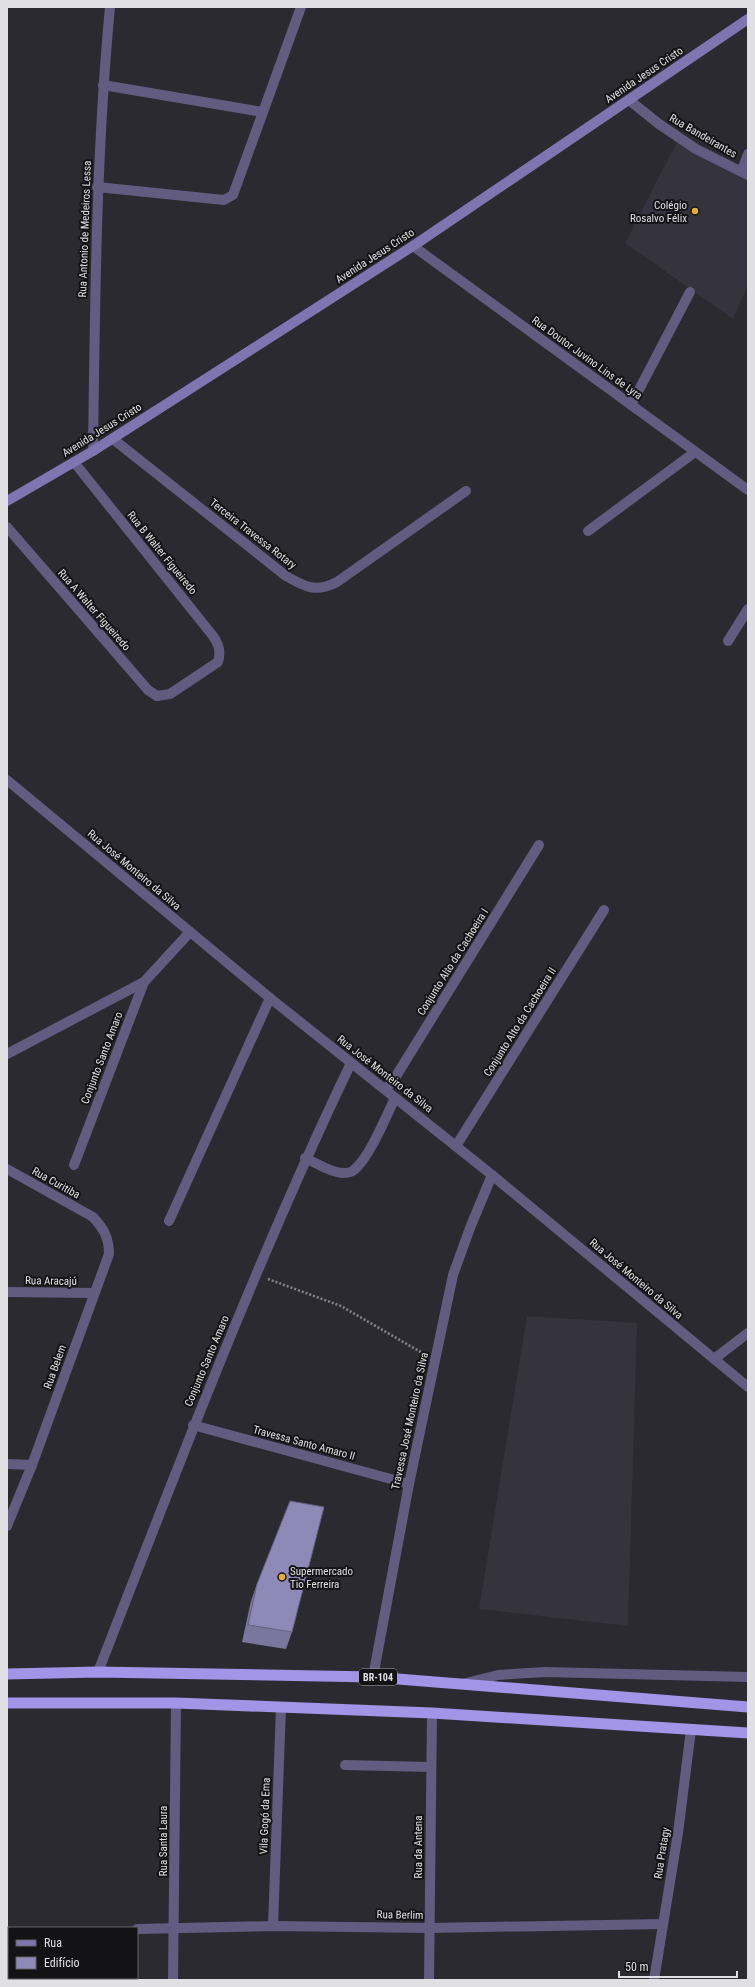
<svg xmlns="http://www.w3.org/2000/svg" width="755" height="1987" viewBox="0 0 755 1987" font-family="'Roboto Condensed',sans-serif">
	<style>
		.built { fill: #34333e }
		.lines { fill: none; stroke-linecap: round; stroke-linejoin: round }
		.path { stroke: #85858a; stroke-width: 2.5; stroke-dasharray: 2 2; stroke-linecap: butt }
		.service { stroke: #615c80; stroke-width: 9 }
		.minor { stroke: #615c80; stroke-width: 10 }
		.secondary { stroke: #7f76b1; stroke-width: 10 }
		.trunk { stroke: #a294e7; stroke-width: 11 }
		.wall { fill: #7b769e }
		.building { fill: #8f89b8; stroke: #646081 }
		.poi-dot { fill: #e7ac36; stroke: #131316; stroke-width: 1.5 }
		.labels { text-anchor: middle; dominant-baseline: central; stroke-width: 4; stroke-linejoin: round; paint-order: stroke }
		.shield { fill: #131316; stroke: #a2a2a6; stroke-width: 1 }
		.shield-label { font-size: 10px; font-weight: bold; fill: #e0e0e4 }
		.street-label { font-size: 11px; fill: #e0e0e4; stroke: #131316 }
		.poi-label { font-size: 11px; fill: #e0e0e4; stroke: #131316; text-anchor: end }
	</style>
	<rect width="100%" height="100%" fill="#2b2a30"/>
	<g class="built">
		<polygon points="677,142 748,178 748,285 733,319 625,243"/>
		<polygon points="527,1316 637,1323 628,1626 479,1609"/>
	</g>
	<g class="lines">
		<polyline class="path" points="268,1279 341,1306 424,1354"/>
		<polyline class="service" points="741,171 748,153"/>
		<g class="minor">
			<polyline points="103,85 263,112"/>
			<polyline points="629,100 659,124 696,149 748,175"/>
			<polyline points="97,187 224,200 233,195 301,7"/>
			<polyline points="413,246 748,490"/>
			<polyline points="631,405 690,292"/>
			<path d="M113 439 286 576C305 587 316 593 337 582L466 491"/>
			<path d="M93 451C95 303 96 155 110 7"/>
			<path d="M7 527 148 690 157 696 170 694 218 662C221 651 219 645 213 636L74 462"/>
			<polyline points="588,531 695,452"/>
			<polyline points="728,641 748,609"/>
			<polyline points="7,780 270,998 492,1175 748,1387"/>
			<polyline points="7,1054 144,982 190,932"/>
			<polyline points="385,1089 393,1081 539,845"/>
			<polyline points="456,1146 604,910"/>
			<path d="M305 1158C317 1163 329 1172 342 1173 346 1173 351 1173 354 1170 369 1158 386 1117 395 1098"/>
			<polyline points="74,1165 144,982"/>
			<path d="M7 1169 93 1217C104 1229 109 1238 109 1254L32 1465 7 1526"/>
			<polyline points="169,1221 270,998"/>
			<polyline points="7,1292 94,1293"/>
			<polyline points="714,1359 748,1333"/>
			<polyline points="193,1425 409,1484"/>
			<polyline points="7,1464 32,1465"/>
			<path d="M98 1672C178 1467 256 1261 351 1063"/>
			<polyline points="373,1677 409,1484 453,1275 470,1228 492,1175"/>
			<polyline points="462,1684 498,1675 545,1672 748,1677"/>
			<polyline points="345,1765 430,1767"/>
			<polyline points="273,1926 281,1707"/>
			<polyline points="137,1929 273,1926 429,1928 662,1924"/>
			<polyline points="7,1933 9,1932"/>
			<polyline points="173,1980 176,1703"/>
			<polyline points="429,1980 432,1713"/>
			<polyline points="654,1980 678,1833 691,1730"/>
		</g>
		<polyline class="secondary" points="7,501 93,451 413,246 748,19"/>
		<g class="trunk">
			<polyline points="7,1674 98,1672 373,1677 748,1707"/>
			<polyline points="7,1703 176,1703 432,1713 748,1733"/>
		</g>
	</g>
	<polygon class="wall" points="257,1584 292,1632 286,1649 242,1642 251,1601"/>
	<polygon class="building" points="290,1501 324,1507 292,1632 248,1625 257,1584"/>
	<g class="poi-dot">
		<circle cx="695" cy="211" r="4"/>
		<circle cx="282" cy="1577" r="4"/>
	</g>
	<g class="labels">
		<rect class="shield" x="359" y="1669" width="38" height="16" rx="3"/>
		<g class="shield-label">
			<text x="378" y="1677">BR-104</text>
		</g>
		<g class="street-label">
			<text transform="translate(644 75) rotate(-34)">Avenida Jesus Cristo</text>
			<text transform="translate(703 136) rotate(30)">Rua Bandeirantes</text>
			<text transform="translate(85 229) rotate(-88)">Rua Antonio de Medeiros Lessa</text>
			<text transform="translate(375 256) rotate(-33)">Avenida Jesus Cristo</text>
			<text transform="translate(587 358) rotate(36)">Rua Doutor Juvino Lins de Lyra</text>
			<text transform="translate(102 430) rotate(-32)">Avenida Jesus Cristo</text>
			<text transform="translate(253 534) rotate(38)">Terceira Travessa Rotary</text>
			<text transform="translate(162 553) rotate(51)">Rua B Walter Figueiredo</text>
			<text transform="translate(94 610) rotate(49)">Rua A Walter Figueiredo</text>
			<text transform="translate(134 870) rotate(40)">Rua José Monteiro da Silva</text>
			<text transform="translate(453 962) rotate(-58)">Conjunto Alto da Cachoeira I</text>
			<text transform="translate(520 1022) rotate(-58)">Conjunto Alto da Cachoeira II</text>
			<text transform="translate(102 1058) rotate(-69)">Conjunto Santo Amaro</text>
			<text transform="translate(385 1074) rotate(38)">Rua José Monteiro da Silva</text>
			<text transform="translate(56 1183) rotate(29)">Rua Curitiba</text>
			<text transform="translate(636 1279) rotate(40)">Rua José Monteiro da Silva</text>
			<text transform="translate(51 1281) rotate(1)">Rua Aracajú</text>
			<text transform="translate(207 1361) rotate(-67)">Conjunto Santo Amaro</text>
			<text transform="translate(55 1367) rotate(-70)">Rua Belem</text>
			<text transform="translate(410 1421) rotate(-78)">Travessa José Monteiro da Silva</text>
			<text transform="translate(304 1443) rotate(15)">Travessa Santo Amaro II</text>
			<text transform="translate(265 1816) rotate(-88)">Vila Gogó da Ema</text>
			<text transform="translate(163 1841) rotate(-90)">Rua Santa Laura</text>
			<text transform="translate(418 1847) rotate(-90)">Rua da Antena</text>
			<text transform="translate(662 1853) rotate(-81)">Rua Pratagy</text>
			<text transform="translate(400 1915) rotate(1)">Rua Berlim</text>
		</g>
		<g class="poi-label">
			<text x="687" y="205">Colégio<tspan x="687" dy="13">Rosalvo Félix</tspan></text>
			<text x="290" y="1571" text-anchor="start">Supermercado<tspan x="290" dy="13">Tio Ferreira</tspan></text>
		</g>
	</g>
	<rect width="755" height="1987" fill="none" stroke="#e0e0e4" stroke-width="16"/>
	<rect x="8" y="1927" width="130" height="52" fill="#131316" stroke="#656568"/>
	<rect x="16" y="1940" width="20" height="6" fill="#7f76b1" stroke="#656568"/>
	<text x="44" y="1947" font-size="12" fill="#e0e0e4">Rua</text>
	<rect x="16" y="1957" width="20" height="12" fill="#8f89b8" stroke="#656568"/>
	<text x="44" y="1967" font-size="12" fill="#e0e0e4">Edifício</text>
	<path d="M619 1971v6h118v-6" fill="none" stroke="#e0e0e4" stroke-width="2"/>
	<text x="625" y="1971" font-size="12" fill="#e0e0e4" stroke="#131316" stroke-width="3" paint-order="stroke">50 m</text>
</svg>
